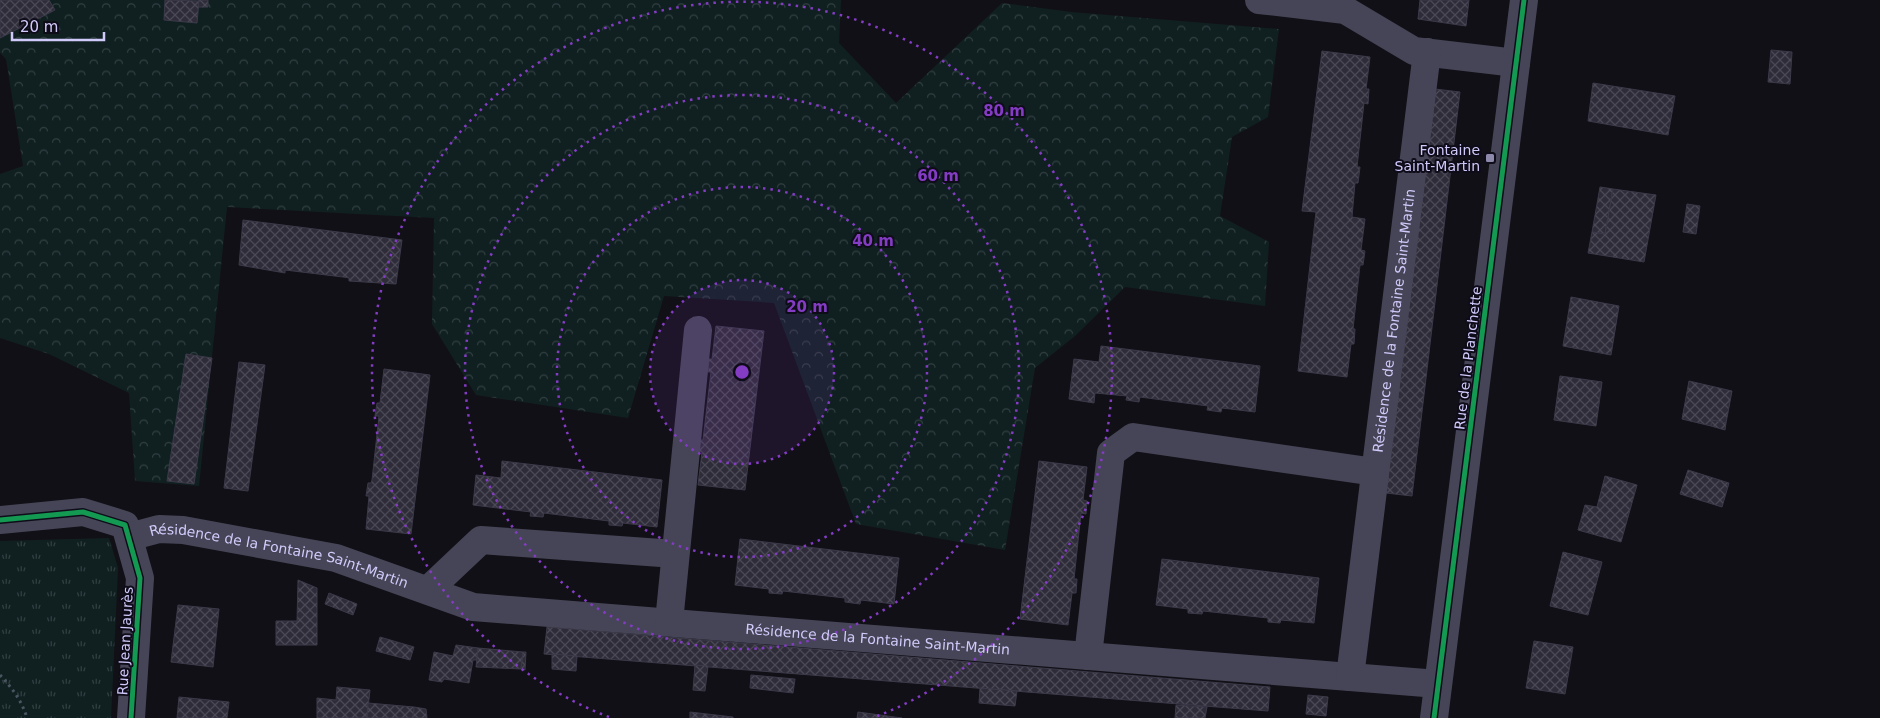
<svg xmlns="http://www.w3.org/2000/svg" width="1880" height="718" viewBox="0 0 1880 718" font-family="'DejaVu Sans',sans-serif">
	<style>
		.grass { fill: url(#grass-tufts) }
		.forest { fill: url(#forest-crowns) }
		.building { fill: url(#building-cross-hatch); stroke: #3c3a4a }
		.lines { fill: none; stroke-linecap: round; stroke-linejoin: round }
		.path { stroke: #495560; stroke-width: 3; stroke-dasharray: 2.5 4; stroke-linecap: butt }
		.minor { stroke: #464557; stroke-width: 28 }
		.cycleway-casing { stroke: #0f0c1a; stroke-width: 8 }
		.cycleway { stroke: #139951; stroke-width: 5 }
		.ring { fill: none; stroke: #843cc5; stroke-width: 2.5; stroke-dasharray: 2.5 5 }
		.poi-dot { fill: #8d89aa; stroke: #0f0c1a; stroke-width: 2 }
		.labels { text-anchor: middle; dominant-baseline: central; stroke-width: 4; stroke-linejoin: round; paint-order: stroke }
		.poi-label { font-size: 14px; fill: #d0cafa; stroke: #0f0c1a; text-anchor: end }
		.street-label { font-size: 14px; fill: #d0cafa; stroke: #0f0c1a }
		.centre { fill: #843cc5; stroke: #0f0c1a; stroke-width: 2.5 }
		.ring-label { font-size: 15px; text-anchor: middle; font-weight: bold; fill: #843cc5; stroke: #0f0c1a; stroke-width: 4; stroke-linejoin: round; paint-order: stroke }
	</style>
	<defs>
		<pattern id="grass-tufts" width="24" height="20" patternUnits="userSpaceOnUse" patternTransform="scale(1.25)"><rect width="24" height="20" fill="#102021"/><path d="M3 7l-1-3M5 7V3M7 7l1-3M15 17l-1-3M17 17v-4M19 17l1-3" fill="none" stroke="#323f42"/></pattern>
		<pattern id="forest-crowns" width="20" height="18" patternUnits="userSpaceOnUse" patternTransform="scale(1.25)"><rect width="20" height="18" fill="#102021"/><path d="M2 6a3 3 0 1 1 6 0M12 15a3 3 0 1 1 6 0" fill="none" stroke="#323f42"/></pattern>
		<pattern id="building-cross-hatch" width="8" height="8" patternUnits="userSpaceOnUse" patternTransform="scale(1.25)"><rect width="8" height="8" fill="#2f2c39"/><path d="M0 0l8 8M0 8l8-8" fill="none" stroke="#4c4957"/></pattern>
	</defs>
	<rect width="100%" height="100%" fill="#111016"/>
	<polygon class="grass" points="109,538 118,568 111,718 0,718 0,541"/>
	<polygon class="forest" points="0,0 841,0 839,43 896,103 1002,3 1071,12 1279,29 1268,117 1232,137 1220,216 1269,242 1265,306 1125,287 1075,336 1035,368 1005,550 856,524 774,303 664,296 628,418 476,395 432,324 434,218 227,207 199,486 135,481 129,393 49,354 0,338 0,174 23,166 6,59 0,53"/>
	<g class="building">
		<polygon points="0,0 49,0 55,10 0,38"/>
		<polygon points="165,0 199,1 197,23 164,20"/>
		<polygon points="208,0 208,7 198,7 199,0"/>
		<polygon points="1420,0 1469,0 1466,26 1418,19"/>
		<polygon points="1771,50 1792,52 1790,84 1768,82"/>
		<polygon points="1322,51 1370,57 1366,89 1369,89 1368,104 1364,103 1357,167 1360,167 1358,183 1355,183 1352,217 1365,219 1361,250 1365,251 1363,265 1360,265 1353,329 1355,329 1354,344 1351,344 1347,377 1298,371 1316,212 1302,211"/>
		<polygon points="1593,83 1675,96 1668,135 1588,121"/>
		<polygon points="1435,89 1460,92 1412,496 1386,493"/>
		<polygon points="1600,187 1613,189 1605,234 1592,232"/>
		<polygon points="1613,189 1656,195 1644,262 1588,253 1592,232 1605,234"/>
		<polygon points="1687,204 1700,206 1696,234 1683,232"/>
		<polygon points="243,220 402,240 396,284 349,281 349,278 343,277 285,270 285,273 239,265"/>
		<polygon points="1571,297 1619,306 1611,355 1563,346"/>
		<polygon points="716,326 764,331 745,490 698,485 702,452 698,451 700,440 703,440 711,372 708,372 709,359 712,359"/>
		<polygon points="1101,346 1260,366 1255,412 1222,408 1221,412 1207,410 1208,406 1140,397 1139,402 1126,400 1127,396 1095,393 1094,403 1069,399 1074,359 1099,362"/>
		<polygon points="186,354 212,358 194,484 167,481"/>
		<polygon points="239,362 265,365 248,491 224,488"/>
		<polygon points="384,369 430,375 411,534 366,529 369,496 366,496 368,483 371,483 372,480 379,416 375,416 377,403 380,403"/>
		<polygon points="1560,376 1602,382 1596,426 1554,420"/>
		<polygon points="1689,381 1732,391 1726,423 1712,420 1711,426 1682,419"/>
		<polygon points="1712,420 1726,423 1725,430 1711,426"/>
		<polygon points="502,461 662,480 657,527 623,523 622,526 609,525 609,521 544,513 543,517 530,516 531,512 473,505 476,475 501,478"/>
		<polygon points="1039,461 1087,467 1083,500 1087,501 1086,514 1081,513 1074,579 1077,579 1076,593 1072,593 1068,625 1020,619"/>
		<polygon points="1688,470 1729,483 1722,507 1680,494"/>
		<polygon points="1605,476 1637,485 1621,542 1578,530 1585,505 1597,507"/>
		<polygon points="740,539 899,558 894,604 861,600 860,604 845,602 845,598 783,591 782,594 769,593 769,589 735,585"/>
		<polygon points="1563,552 1602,562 1588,615 1550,606"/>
		<polygon points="1162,559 1319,578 1314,623 1281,620 1280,623 1268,622 1268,618 1203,611 1202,614 1188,613 1188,609 1156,605"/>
		<polygon points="298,580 317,588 317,645 276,645 276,621 297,621"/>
		<polygon points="329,593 357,604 353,615 325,604"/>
		<polygon points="178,605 219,609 213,667 171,662"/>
		<polygon points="547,627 1270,687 1268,711 544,654"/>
		<polygon points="380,637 414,647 410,660 376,651"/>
		<polygon points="1534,641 1573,647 1565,694 1526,688"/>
		<polygon points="456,645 478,648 477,660 473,660 469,683 444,679 442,682 429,680 434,652 453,656"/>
		<polygon points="478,648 523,652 521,669 476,667"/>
		<polygon points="523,652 526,652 525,670 521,669"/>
		<polygon points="552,654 577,656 576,671 552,669"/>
		<polygon points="695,665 708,666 705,691 693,690"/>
		<polygon points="751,675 795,679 793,693 750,688"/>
		<polygon points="337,687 370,690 367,718 317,718 317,698 336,700"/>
		<polygon points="980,688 1017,691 1015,706 979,703"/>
		<polygon points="1308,695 1328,697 1326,716 1306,714"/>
		<polygon points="179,697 229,702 227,718 177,718"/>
		<polygon points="368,703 414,707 413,718 367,718"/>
		<polygon points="1176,705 1207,707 1205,718 1175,718"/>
		<polygon points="414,707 426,709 427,718 413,718"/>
		<polygon points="690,712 733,717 733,718 690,718"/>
		<polygon points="858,712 902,718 857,718"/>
	</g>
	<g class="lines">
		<path class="path" d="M0 675C12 688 22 701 27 718"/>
		<g class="minor">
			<polyline points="1259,0 1345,10 1414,51 1516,63"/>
			<polyline points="0,520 83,512 125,525 140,578 131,718"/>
			<path id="s1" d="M129 537 159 529 183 530 336 558 473 607 1438 684"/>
			<polyline points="428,590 481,540 675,554"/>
			<polyline points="669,622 698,330"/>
			<polyline points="1088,656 1111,453 1133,437 1375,472"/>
			<path id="s2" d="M1350 677 1427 52"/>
			<polyline points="1434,718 1524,0"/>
		</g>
		<defs>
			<g id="cycleway">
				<polyline points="0,520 83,512 125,525 140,578 131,718"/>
				<polyline points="1434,718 1524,0"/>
			</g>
		</defs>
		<use href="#cycleway" class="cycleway-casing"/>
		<use href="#cycleway" class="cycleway"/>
	</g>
	<circle cx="742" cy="372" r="92" fill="#843cc5" fill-opacity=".12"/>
	<g class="ring">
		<circle cx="742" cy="372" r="92"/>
		<circle cx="742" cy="372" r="185"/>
		<circle cx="742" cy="372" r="277"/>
		<path d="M609 717A370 370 0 1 1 875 717"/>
	</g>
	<rect class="poi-dot" x="1485" y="153" width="10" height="10" rx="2.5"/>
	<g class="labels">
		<g class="poi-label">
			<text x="1480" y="150">Fontaine<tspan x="1480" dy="16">Saint-Martin</tspan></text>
		</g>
		<g class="street-label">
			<text stroke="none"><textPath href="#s2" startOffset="359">Résidence de la Fontaine Saint-Martin</textPath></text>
			<text transform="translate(1468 358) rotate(-83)">Rue de la Planchette</text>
			<text stroke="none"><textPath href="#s1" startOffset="154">Résidence de la Fontaine Saint-Martin</textPath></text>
			<text stroke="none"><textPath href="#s1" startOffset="762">Résidence de la Fontaine Saint-Martin</textPath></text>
			<text transform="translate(125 641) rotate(-87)">Rue Jean Jaurès</text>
		</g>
	</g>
	<circle cx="742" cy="372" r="8" class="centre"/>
	<g class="ring-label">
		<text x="1004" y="116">80 m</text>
		<text x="938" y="181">60 m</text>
		<text x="873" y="246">40 m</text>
		<text x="807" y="312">20 m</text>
	</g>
	<path d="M12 32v8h92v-8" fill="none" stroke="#d0cafa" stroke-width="2.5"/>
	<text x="20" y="32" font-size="15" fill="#d0cafa" stroke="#0f0c1a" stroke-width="4" paint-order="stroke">20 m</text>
</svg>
